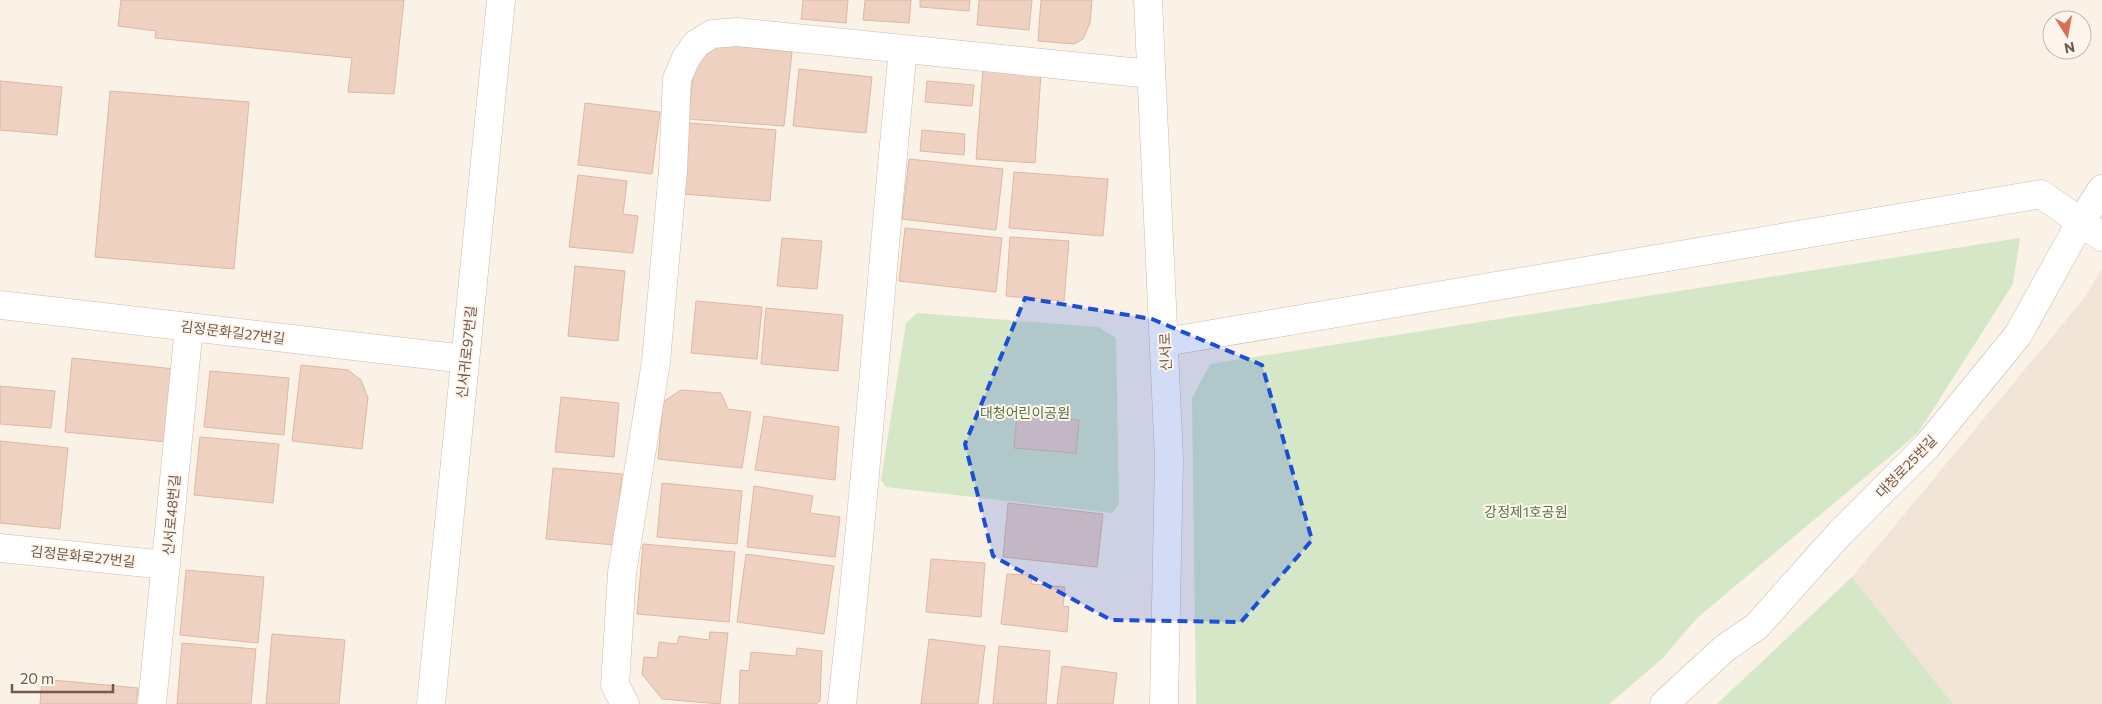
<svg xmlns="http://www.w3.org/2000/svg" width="2102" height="704" viewBox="0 0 2102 704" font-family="Commissioner,'Noto Sans KR',sans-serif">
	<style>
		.residential { fill: #f2e4d6 }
		.green { fill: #d5e7c7 }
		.building { fill: #eed1c1; stroke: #dfb7a3 }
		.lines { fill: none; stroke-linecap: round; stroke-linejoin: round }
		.minor-casing { stroke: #ccbaae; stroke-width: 29 }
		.minor { stroke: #fff; stroke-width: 28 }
		.marked { fill: #1d4ed8; fill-opacity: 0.2; stroke: #1d4ed8; stroke-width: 4; stroke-dasharray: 10 6; stroke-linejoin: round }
		.labels { text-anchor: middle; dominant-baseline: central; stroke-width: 4; stroke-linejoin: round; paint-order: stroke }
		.street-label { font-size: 14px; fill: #72594e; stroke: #fef6ed }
		.park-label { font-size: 14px; fill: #577746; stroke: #fef6ed }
	</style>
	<rect width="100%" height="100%" fill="#fbf2e7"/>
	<polygon class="residential" points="2102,269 2102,704 1953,704 1852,577 2082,301"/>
	<g class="green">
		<polygon points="2020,238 2013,284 1918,433 1697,618 1663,658 1609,704 1196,704 1192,398 1210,364"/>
		<polygon points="917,313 1098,327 1116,338 1119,504 1112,513 886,487 881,480 906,323"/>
		<polygon points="1852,577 1953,704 1717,704"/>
	</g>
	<g class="building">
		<polygon points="121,0 404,0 394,94 348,92 352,58 155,38 156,31 118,26"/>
		<polygon points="803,0 848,0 846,23 801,19"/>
		<polygon points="865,0 911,0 909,23 863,20"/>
		<polygon points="920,0 970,0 969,11 920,7"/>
		<polygon points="979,0 1032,0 1029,30 977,25"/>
		<polygon points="1041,0 1092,0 1090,23 1083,39 1074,44 1038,41"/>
		<polygon points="717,44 792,52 784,126 688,119 695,61"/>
		<polygon points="799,69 872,77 866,133 793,126"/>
		<polygon points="983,69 1041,73 1035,163 976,159"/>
		<polygon points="0,81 62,87 57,135 0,130"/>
		<polygon points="927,81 974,85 972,106 925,102"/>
		<polygon points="110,91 249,102 234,269 95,257"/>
		<polygon points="585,103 660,112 652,174 578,165"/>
		<polygon points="689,123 776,130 770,201 683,194"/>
		<polygon points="922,130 965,134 964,155 920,151"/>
		<polygon points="909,159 1003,169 996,230 902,219"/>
		<polygon points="1014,172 1108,179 1103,236 1009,228"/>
		<polygon points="578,175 627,181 623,214 638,216 633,253 569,247"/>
		<polygon points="905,228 1002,238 996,292 899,281"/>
		<polygon points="1010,237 1069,241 1064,301 1006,296"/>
		<polygon points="782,238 822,241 817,289 777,286"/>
		<polygon points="575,266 625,271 618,341 568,336"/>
		<polygon points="696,301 762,307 757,359 691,353"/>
		<polygon points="766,308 843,315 838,371 761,364"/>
		<polygon points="72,358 175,369 167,442 65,432"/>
		<polygon points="301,365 348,370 361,380 368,398 362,449 292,441"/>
		<polygon points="210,371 289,378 284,435 204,427"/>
		<polygon points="0,386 55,391 51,428 0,424"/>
		<polygon points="681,390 721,393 728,409 751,412 742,468 658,459 663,402"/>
		<polygon points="561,397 619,403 614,457 555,452"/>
		<polygon points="1017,414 1079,420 1076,453 1014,448"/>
		<polygon points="764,416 839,427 835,480 755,470"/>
		<polygon points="200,437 279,444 273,503 194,495"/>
		<polygon points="0,441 68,448 60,529 0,523"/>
		<polygon points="553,468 622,474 615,545 546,539"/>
		<polygon points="662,483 742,491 737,544 657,537"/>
		<polygon points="754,486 813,496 810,513 840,517 835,557 747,547"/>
		<polygon points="1008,503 1103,514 1097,567 1003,557"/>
		<polygon points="643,544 735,552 729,622 637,614"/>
		<polygon points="746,554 834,566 824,634 737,622"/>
		<polygon points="931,559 985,563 981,617 926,612"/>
		<polygon points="186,570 264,577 258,643 180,635"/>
		<polygon points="1007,574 1032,575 1031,584 1065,587 1063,606 1069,607 1067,632 1001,624"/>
		<polygon points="710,632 728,633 720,704 662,699 642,674 644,657 657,658 659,642 677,644 679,636 709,640"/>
		<polygon points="272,634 345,640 339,704 266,704"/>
		<polygon points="929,639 985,646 978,704 921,704"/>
		<polygon points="182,643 256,649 251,704 177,704"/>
		<polygon points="999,646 1050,651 1046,704 993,704"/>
		<polygon points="797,648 822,651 820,701 816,704 739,704 740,670 749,671 751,652 796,656"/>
		<polygon points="1062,666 1117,673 1113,704 1057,704"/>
		<polygon points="42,679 138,688 136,704 40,704"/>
	</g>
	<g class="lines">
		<defs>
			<g id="minor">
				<polyline points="1148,0 1169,459 1164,704"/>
				<polyline points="0,305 465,359"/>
				<polyline points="1165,342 2041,194 2102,237"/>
				<polyline points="0,548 166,565"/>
				<polyline points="152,704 189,327"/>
				<polyline points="431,704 501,0"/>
				<polyline points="625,704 615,685 622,573 656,362 673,170 677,79 686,58 696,44 712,34 737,32 1151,74"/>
				<path d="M842 704C867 486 881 268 903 50"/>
				<polyline points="1664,704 1725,648 1756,627 1840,533 1928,445 2018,335 2080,223 2102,189"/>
			</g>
		</defs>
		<use href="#minor" class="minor-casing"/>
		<use href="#minor" class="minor"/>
	</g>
	<path class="marked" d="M1025 298 1152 319 1262 365 1312 540 1241 622 1111 620 993 556 965 444Z"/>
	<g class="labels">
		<g class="street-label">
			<text transform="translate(233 332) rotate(7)">김정문화길27번길</text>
			<text transform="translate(466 352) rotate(-84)">신서귀로97번길</text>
			<text transform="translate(1165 352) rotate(-92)">신서로</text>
			<text transform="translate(1906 466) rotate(-46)">대청로25번길</text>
			<text transform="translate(171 515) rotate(-85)">신서로48번길</text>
			<text transform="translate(83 556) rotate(6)">김정문화로27번길</text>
		</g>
		<g class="park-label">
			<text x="1025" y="412">대청어린이공원</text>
			<text x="1526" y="511">강정제1호공원</text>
		</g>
	</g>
	<g transform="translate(2067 35) rotate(169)"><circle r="24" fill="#fef6ed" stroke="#c6b7ad"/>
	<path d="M0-4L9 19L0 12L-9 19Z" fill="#da6e57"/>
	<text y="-8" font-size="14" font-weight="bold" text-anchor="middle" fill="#72594e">N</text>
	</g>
	<path d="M12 684v8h101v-8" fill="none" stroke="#72594e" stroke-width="2.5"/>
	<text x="20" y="684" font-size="15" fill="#72594e" stroke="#fef6ed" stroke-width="4" paint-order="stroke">20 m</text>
</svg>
